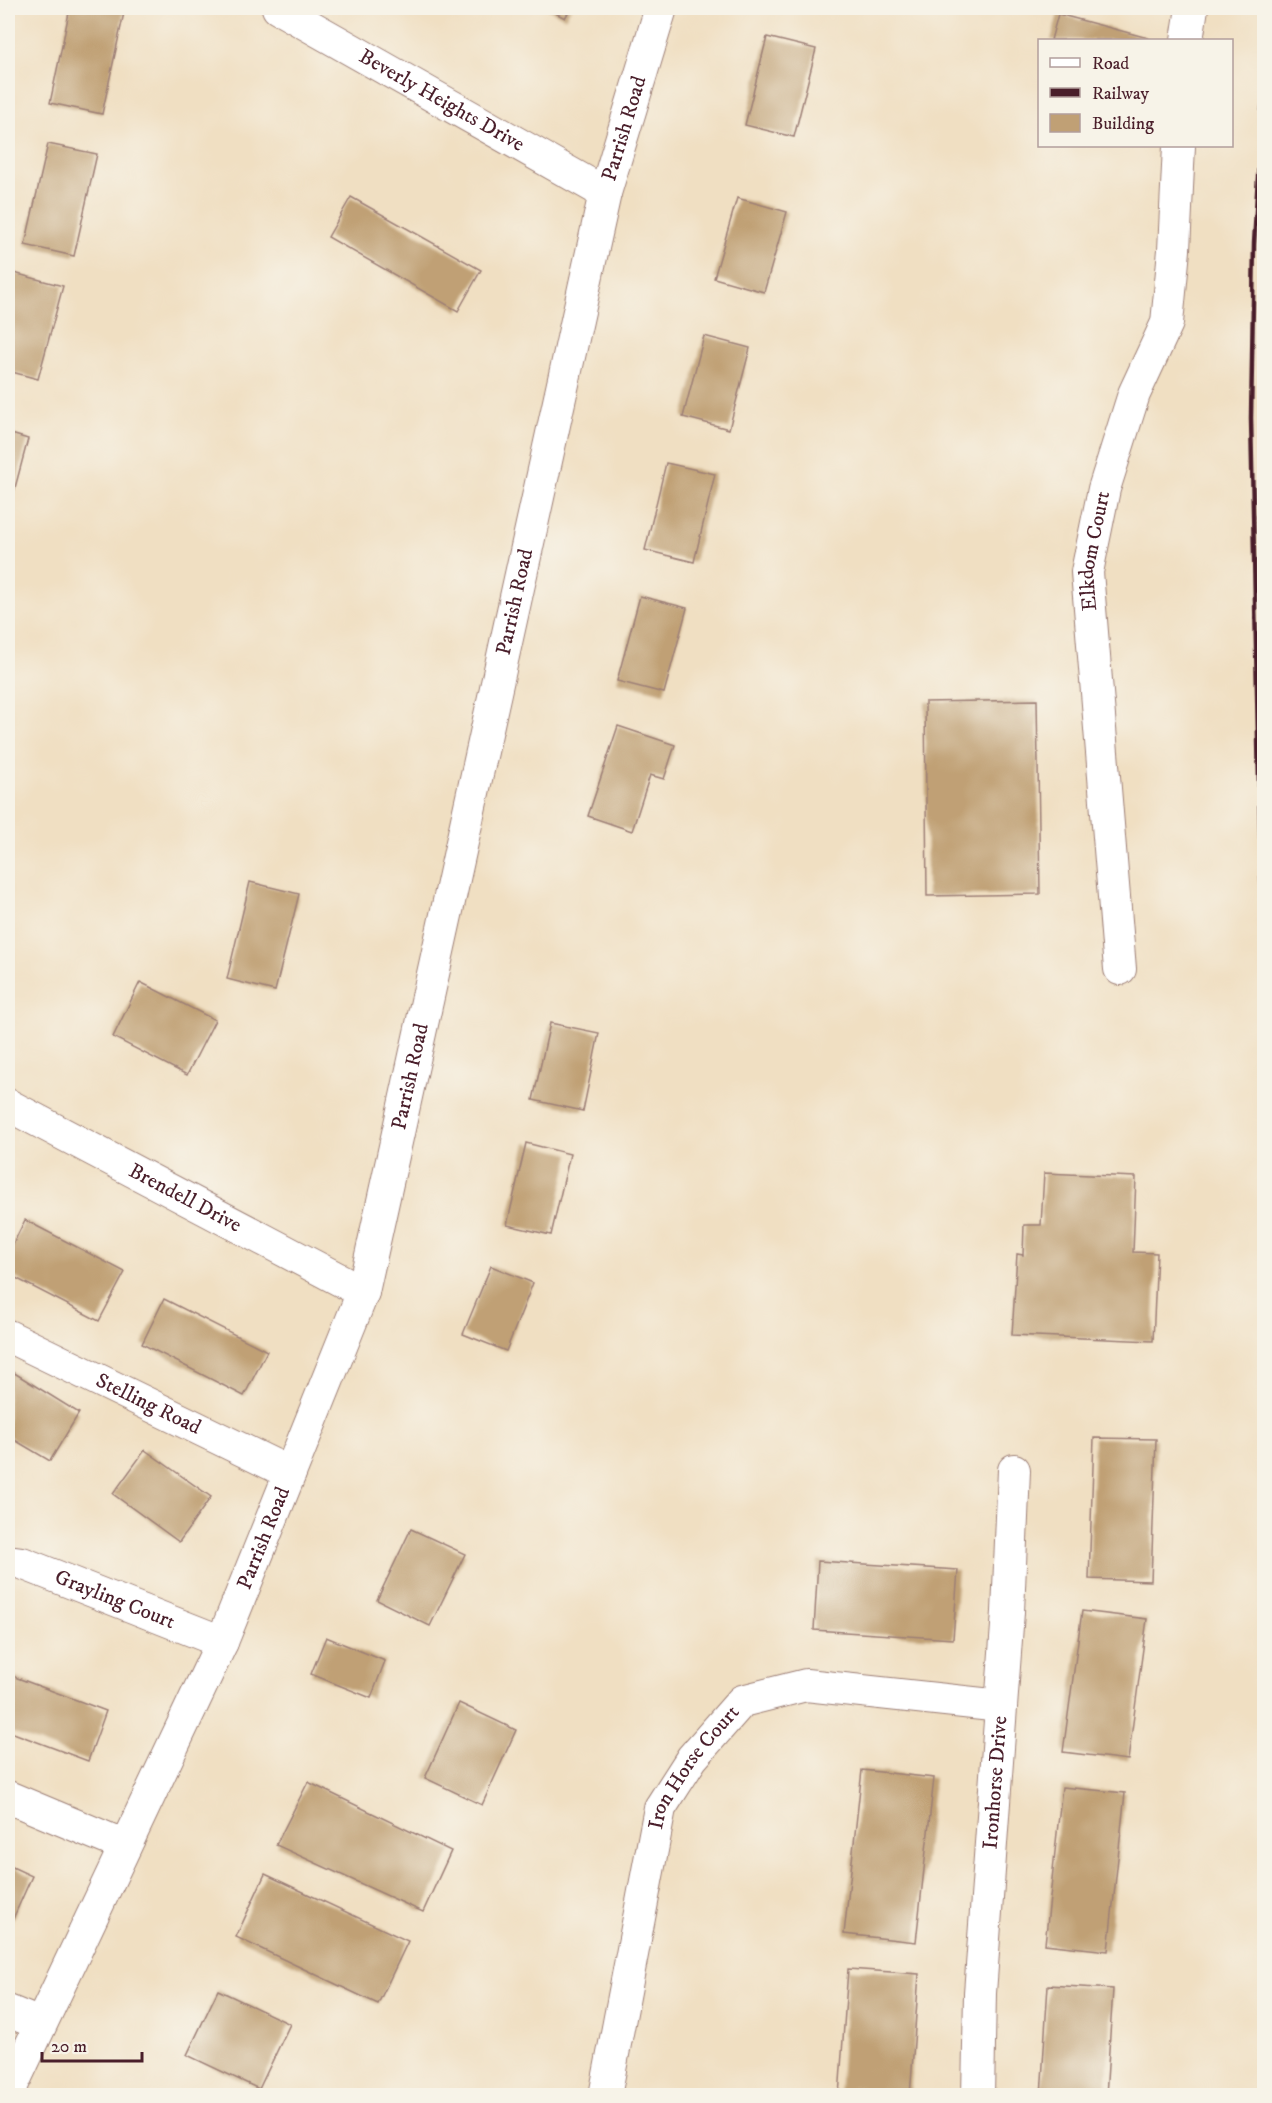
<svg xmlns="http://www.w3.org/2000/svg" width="1272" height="2103" viewBox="0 0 1272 2103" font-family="'IM FELL DW Pica',serif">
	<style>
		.building { fill: #c0a075 }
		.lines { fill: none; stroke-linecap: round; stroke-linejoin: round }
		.street-casing { stroke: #9d7f76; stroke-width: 34 }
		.street { stroke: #fff; stroke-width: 32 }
		.rail { stroke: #4a1f2b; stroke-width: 4.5 }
		.labels { text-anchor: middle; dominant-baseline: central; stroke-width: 4.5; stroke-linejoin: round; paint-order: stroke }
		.street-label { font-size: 21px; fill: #4a1f2b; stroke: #f7f3e8 }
	</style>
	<rect width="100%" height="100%" fill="#f7f3e8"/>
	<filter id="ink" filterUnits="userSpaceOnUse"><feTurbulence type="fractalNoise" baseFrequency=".0167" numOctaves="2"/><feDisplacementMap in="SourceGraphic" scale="12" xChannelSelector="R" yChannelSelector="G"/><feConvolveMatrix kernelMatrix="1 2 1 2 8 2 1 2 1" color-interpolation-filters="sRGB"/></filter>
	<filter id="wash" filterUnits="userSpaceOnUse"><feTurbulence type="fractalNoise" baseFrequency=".008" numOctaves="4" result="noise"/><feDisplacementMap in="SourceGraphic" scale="24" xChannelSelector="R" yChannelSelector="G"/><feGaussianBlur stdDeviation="1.35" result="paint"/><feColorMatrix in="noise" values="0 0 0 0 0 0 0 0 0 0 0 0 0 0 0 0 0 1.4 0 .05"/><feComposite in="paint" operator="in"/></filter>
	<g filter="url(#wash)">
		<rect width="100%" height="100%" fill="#f0dfc2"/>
		<g id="blocks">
			<g class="building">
				<polygon points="70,8 125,8 102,114 50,103"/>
				<polygon points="546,8 571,8 565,18"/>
				<polygon points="1058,14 1148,38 1147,40 1051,40"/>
				<polygon points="767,37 816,49 794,137 745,125"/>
				<polygon points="48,144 97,154 74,256 25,245"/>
				<polygon points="351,197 481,270 458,311 328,237"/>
				<polygon points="737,198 787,212 764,292 714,278"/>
				<polygon points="14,273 63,286 38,379 8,371 8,297"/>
				<polygon points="704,336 750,348 729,429 683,417"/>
				<polygon points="8,433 28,439 8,514"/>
				<polygon points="666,463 715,474 694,562 645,550"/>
				<polygon points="640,596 687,608 664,693 617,681"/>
				<polygon points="1037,700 1040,894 927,896 925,702"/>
				<polygon points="618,726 675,745 664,779 650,775 632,831 588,816"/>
				<polygon points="250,882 299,894 275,991 227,979"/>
				<polygon points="140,982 215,1020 187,1075 113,1037"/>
				<polygon points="550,1023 599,1033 583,1111 533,1100"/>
				<polygon points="526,1143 570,1154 551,1235 507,1225"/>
				<polygon points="1044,1173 1136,1177 1133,1252 1157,1253 1153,1341 1012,1335 1017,1254 1023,1255 1024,1225 1041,1225"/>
				<polygon points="25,1220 125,1272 99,1321 8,1274 8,1254"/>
				<polygon points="491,1266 533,1283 506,1351 463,1334"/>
				<polygon points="164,1299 267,1351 244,1396 142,1344"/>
				<polygon points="8,1369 79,1413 50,1461 8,1436"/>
				<polygon points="1094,1438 1156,1439 1151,1581 1089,1579"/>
				<polygon points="145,1450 211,1497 179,1542 113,1494"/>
				<polygon points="411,1529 465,1554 430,1626 377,1600"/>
				<polygon points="818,1561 958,1570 953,1639 814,1630"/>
				<polygon points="1082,1611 1147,1619 1128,1760 1063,1752"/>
				<polygon points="326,1637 385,1661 371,1698 311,1674"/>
				<polygon points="12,1676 106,1711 88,1761 8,1731 8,1687"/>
				<polygon points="459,1703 516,1730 482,1805 425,1778"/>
				<polygon points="862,1770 934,1778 916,1942 844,1934"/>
				<polygon points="308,1782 451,1851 423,1912 276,1845"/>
				<polygon points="1062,1787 1125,1793 1108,1951 1045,1944"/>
				<polygon points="8,1865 32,1876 8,1930"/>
				<polygon points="265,1874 408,1941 378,2004 236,1937"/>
				<polygon points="848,1969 919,1974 910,2096 839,2096"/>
				<polygon points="1048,1985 1113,1989 1106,2096 1041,2096"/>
				<polygon points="218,1990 290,2024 259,2089 187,2055"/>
			</g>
		</g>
	</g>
	<g filter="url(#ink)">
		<use href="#blocks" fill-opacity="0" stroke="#9d7f76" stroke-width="1.5"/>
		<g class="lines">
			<defs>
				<g id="street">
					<path id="s1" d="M278 8 605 193"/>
					<polyline points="1187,40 1192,8"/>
					<path id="s2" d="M1120 969 1087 572 1104 489 1134 394 1167 323 1174 250 1179 146"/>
					<path id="s3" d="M8 1105 363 1292"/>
					<path id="s4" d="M8 1336 290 1473"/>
					<path id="s5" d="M8 1561 22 1563 222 1642"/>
					<polyline points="8,1797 125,1846"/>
					<polyline points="8,2011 40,2024"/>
					<path id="s6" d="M8 2094 222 1642 363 1292 605 193 661 8"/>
					<path id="s7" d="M605 2096 660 1808 692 1758 742 1701 806 1685 1001 1706"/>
					<path id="s8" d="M978 2096 980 1993 1008 1612 1014 1470"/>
				</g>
			</defs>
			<use href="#street" class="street-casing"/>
			<use href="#street" class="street"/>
			<polyline class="rail" points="1264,75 1254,244 1251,418 1264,1012"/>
		</g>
	</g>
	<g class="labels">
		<g class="street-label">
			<text stroke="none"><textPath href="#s1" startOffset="188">Beverly Heights Drive</textPath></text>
			<text stroke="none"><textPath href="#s6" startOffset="2070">Parrish Road</textPath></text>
			<text stroke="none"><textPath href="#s2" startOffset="420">Elkdom Court</textPath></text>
			<text stroke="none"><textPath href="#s6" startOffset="1584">Parrish Road</textPath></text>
			<text stroke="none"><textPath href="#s6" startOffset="1098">Parrish Road</textPath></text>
			<text stroke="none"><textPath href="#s3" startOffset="200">Brendell Drive</textPath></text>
			<text stroke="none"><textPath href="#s4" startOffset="156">Stelling Road</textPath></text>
			<text stroke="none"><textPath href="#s6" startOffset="612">Parrish Road</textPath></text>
			<text stroke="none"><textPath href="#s5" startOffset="114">Grayling Court</textPath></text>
			<text stroke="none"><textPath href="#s7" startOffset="345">Iron Horse Court</textPath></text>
			<text stroke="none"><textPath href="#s8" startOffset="314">Ironhorse Drive</textPath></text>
		</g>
	</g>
	<rect width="1272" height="2103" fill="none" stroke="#f7f3e8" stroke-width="30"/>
	<rect x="1038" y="39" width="195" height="108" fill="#f7f3e8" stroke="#b29e9c" stroke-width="1.5"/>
	<rect x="1050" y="58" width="30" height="9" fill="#ffffff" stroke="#b29e9c" stroke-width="1.5"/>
	<text x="1092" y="69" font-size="18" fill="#4a1f2b">Road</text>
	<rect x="1050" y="88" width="30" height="9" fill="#4a1f2b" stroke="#b29e9c" stroke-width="1.5"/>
	<text x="1092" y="99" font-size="18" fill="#4a1f2b">Railway</text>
	<rect x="1050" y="114" width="30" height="18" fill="#c0a075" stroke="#b29e9c" stroke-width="1.5"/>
	<text x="1092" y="129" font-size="18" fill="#4a1f2b">Building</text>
	<path d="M42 2052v9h100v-9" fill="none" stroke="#4a1f2b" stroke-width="3"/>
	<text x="51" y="2052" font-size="18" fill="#4a1f2b" stroke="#f7f3e8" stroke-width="4.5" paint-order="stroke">20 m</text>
</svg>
